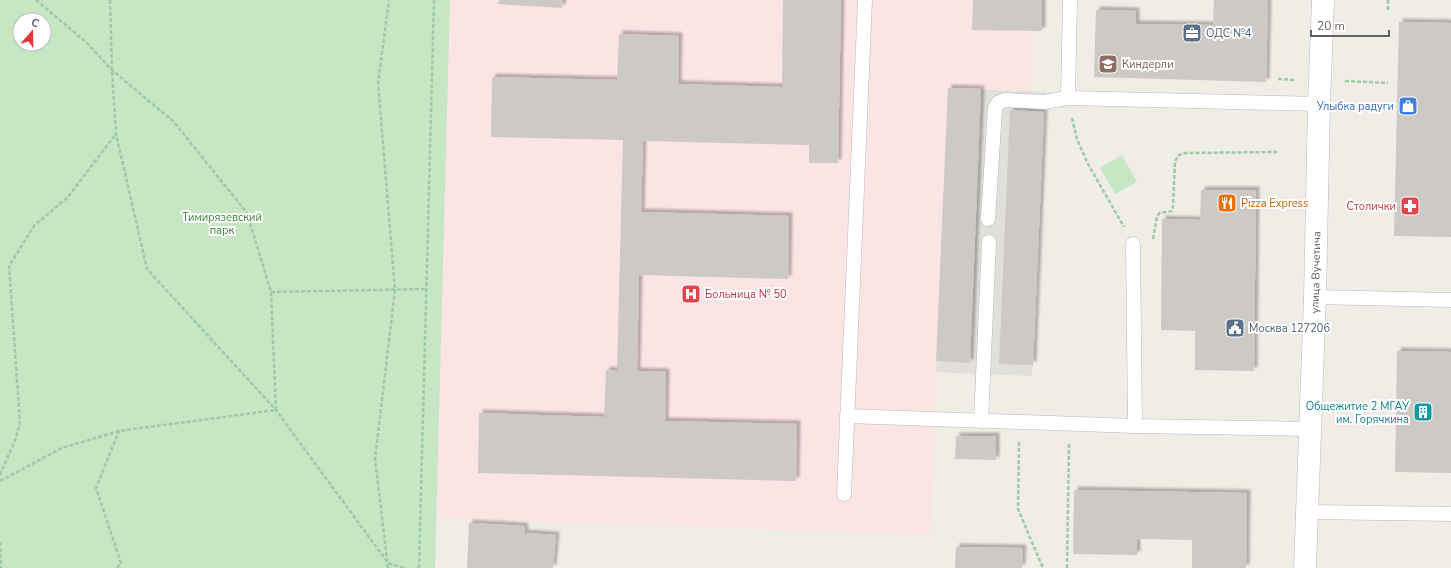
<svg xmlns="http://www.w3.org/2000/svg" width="1451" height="568" viewBox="0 0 1451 568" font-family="'Nunito Sans',sans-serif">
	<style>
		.industrial { fill: #e1dfda }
		.medical { fill: #fbe4e4 }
		.green { fill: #c7e6c4; fill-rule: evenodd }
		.building { fill: #cdc9c5; filter: url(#shadow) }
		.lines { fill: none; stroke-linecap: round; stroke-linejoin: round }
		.lane-casing { stroke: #b6b9bc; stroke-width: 15 }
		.street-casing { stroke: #b6b9bc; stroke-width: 23 }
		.path { stroke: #9ecaa6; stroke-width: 2.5; stroke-dasharray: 4 2; stroke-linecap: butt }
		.lane { stroke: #fff; stroke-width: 14 }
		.street { stroke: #fff; stroke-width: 22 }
		.labels { text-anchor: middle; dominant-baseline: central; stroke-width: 4; stroke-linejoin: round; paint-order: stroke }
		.service-label { font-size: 11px; fill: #4e5e75; stroke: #fff; text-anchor: start }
		.education-label { font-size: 11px; fill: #785e54; stroke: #fff; text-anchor: start }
		.shop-label { font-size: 11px; fill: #366cbe; stroke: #fff; text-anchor: end }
		.food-label { font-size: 11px; fill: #c56008; stroke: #fff; text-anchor: start }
		.health-label { font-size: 11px; fill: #be3a42; stroke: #fff; text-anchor: end }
		.park-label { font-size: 11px; fill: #3b8337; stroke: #fff }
		.street-label { font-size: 11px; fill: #5e6266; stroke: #fff }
		.culture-label { font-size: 11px; fill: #0d838f; stroke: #fff; text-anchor: end }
	</style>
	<defs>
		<filter id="shadow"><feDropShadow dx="3.5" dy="-3.5" stdDeviation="1" flood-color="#0004"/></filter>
	</defs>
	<rect width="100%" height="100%" fill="#f0ede6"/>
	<polygon class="industrial" points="948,88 1045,92 1032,376 936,372"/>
	<polygon class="medical" points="450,0 1042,0 1042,31 1032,31 1031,91 948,88 936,361 931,535 436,518"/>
	<g class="green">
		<path d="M0 0H450L435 568H0ZM20 20H44V44H20Z"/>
		<polygon points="1122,155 1137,182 1115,194 1100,168"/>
	</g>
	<g class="building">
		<polygon points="499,0 563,0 562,8 498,4"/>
		<polygon points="783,0 841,0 838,163 809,163 809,145 643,141 641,212 789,216 788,279 639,275 637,371 666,372 665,421 797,424 796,481 478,473 479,413 604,417 606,370 617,371 623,140 491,137 492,77 617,80 619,34 679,36 678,84 782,87"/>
		<polygon points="973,0 1042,0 1042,31 972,30"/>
		<polygon points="1214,0 1268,0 1266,82 1094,77 1096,10 1136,11 1136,24 1213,25"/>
		<polygon points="1399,22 1451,23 1451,237 1394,236"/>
		<polygon points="948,88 981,89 970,363 936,361"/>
		<polygon points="1010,110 1044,112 1033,365 999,364"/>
		<polygon points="1201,190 1256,190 1254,371 1195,370 1195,331 1161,330 1162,219 1200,220"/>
		<polygon points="1397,351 1451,352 1451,473 1395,472"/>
		<polygon points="956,436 996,436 996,460 955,459"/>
		<polygon points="1074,490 1247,493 1246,568 1192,568 1192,540 1137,539 1137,555 1073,554"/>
		<polygon points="469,523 524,526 525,533 556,535 553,568 467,568"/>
		<polygon points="956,547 1023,548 1022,568 955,568"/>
	</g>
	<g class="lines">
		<defs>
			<g id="lane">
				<polyline points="1068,98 1070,0"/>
				<polyline points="988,219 995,109 998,103 1005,100 1044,102 1068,98 1319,104"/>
				<polyline points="1133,244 1135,426"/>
				<polyline points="1315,297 1451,300"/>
				<polyline points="847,416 1135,426 1310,429"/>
				<polyline points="981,421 989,242"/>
				<polyline points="844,494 865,0"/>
				<polyline points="1307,512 1451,514"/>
			</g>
			<g id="street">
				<path id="s1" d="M1305 568 1315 297 1319 104 1323 0"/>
			</g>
		</defs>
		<use href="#lane" class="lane-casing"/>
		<use href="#street" class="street-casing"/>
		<g class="path">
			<polyline points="110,0 112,70 116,134 147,269 276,410 388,563 404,568"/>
			<polyline points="1388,10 1388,0"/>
			<polyline points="1278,79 1296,80"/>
			<polyline points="1345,81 1388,83"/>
			<polyline points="1072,118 1077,139 1088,164 1124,227"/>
			<polyline points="1153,239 1157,216 1160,213 1172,211 1173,207 1175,161 1179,155 1185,153 1277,152"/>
			<polyline points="271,292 426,289"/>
			<polyline points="1019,442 1018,509 1043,568"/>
			<polyline points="0,475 16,438 20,423 9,266 34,226 67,198 116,134"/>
			<polyline points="0,481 62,448 119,431 276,410 271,292 247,213 174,122 112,70 87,43 36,0"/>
			<polyline points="0,542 1,568"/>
			<polyline points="117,568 121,563 96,488 119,431"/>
			<polyline points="388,568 375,459 395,290 378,83 389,0"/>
			<polyline points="419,568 434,0"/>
			<polyline points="1067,568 1069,444"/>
		</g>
		<use href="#lane" class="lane"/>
		<use href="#street" class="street"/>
	</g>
	<defs>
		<symbol id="office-square" viewBox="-11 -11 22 22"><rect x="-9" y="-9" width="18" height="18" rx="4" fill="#5c6f8a" stroke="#fff"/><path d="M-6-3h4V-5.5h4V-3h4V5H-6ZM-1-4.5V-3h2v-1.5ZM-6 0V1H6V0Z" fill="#fff"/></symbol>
		<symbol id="school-square" viewBox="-11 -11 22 22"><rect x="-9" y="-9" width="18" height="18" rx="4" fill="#8d6e63" stroke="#fff"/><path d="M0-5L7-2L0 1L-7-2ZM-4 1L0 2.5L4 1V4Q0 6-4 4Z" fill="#fff"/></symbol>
		<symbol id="shop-square" viewBox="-11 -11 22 22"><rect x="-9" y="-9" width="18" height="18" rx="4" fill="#3f7fe0" stroke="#fff"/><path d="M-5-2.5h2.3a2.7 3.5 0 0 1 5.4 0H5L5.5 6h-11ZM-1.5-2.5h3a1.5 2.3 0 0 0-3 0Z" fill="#fff"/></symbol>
		<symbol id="restaurant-square" viewBox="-11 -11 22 22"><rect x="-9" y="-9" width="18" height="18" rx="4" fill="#e8710a" stroke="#fff"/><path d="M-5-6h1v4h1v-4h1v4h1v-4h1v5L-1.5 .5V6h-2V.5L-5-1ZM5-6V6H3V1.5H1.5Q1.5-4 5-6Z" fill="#fff"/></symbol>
		<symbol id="pharmacy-square" viewBox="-11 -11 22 22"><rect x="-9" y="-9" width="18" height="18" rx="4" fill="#e0444e" stroke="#fff"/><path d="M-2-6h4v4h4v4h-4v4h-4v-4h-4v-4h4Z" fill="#fff"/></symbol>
		<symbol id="hospital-square" viewBox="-11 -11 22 22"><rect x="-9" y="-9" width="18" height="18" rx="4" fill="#e0444e" stroke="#fff"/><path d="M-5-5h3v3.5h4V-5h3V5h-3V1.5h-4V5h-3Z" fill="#fff"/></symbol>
		<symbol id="civic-square" viewBox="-11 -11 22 22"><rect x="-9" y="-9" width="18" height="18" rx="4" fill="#5c6f8a" stroke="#fff"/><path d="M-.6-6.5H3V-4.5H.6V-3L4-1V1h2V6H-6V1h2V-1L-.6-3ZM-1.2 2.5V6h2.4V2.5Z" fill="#fff"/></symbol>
		<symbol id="building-square" viewBox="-11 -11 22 22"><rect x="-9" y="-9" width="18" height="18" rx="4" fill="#0f9aa8" stroke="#fff"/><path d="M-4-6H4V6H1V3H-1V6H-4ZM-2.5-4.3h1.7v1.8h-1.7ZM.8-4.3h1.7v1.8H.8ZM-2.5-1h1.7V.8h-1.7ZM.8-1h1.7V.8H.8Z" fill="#fff"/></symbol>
	</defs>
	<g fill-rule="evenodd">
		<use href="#office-square" x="1181" y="22" width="22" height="22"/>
		<use href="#school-square" x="1097" y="53" width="22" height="22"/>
		<use href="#shop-square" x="1397" y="95" width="22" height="22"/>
		<use href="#restaurant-square" x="1216" y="192" width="22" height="22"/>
		<use href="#pharmacy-square" x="1399" y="195" width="22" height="22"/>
		<use href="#hospital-square" x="680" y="283" width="22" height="22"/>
		<use href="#civic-square" x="1224" y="317" width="22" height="22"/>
		<use href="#building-square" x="1412" y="401" width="22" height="22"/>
	</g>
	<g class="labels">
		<g class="service-label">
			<text x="1206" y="33">ОДС №4</text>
			<text x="1249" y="328">Москва 127206</text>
		</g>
		<g class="education-label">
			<text x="1122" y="64">Киндерли</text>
		</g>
		<g class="shop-label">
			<text x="1394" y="106">Улыбка радуги</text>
		</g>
		<g class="food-label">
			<text x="1241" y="203">Pizza Express</text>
		</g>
		<g class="health-label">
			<text x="1396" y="206">Столички</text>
			<text x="705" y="294" text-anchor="start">Больница № 50</text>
		</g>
		<g class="park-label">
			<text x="222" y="217">Тимирязевский<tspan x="222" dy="13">парк</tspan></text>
		</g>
		<g class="street-label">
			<text stroke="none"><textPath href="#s1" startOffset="296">улица Вучетича</textPath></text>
		</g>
		<g class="culture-label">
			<text x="1409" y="406">Общежитие 2 МГАУ<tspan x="1409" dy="13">им. Горячкина</tspan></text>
		</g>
	</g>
	<g transform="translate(32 32) rotate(20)"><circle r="19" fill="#ffffff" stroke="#bfc0c2"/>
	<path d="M0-3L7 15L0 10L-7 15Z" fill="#e5373a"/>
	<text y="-6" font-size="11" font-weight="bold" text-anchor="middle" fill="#5e6266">С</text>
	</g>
	<path d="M1311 30v6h78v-6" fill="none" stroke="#5e6266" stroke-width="2"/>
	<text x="1317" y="30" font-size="12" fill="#5e6266" stroke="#ffffff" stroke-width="3" paint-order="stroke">20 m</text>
</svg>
